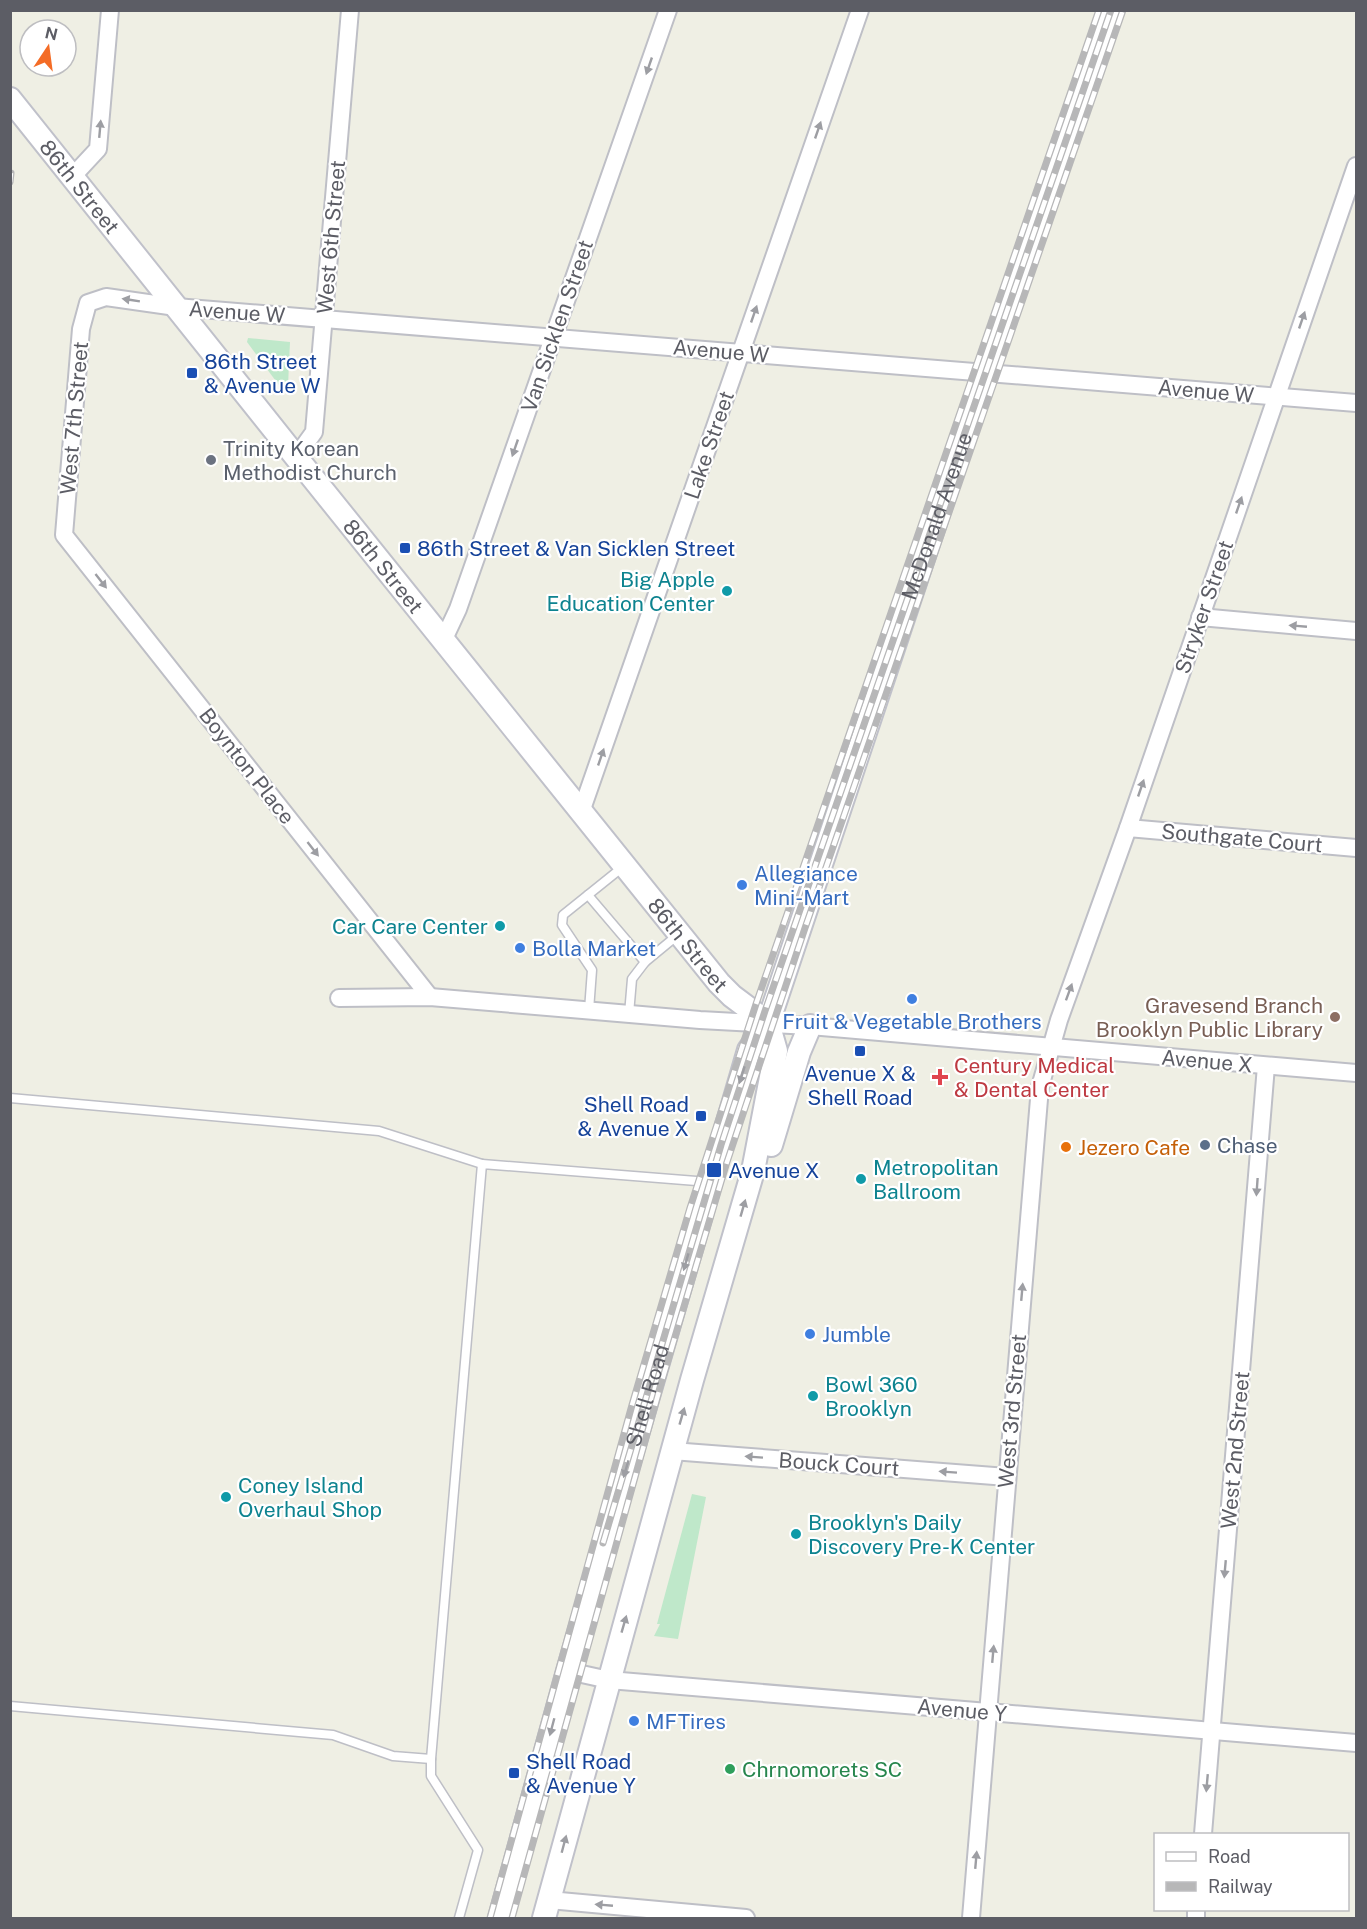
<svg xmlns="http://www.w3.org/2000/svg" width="1367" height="1929" viewBox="0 0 1367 1929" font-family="'Public Sans',sans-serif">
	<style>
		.green { fill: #bfe8ca }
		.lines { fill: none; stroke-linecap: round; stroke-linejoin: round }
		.lane-casing { stroke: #bebfc6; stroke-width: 11 }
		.street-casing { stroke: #bebfc6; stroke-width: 20 }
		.secondary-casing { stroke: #c0c1ca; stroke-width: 26 }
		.lane { stroke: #fff; stroke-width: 8 }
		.street { stroke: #fff; stroke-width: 16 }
		.secondary { stroke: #fff; stroke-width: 22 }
		.rail-casing { stroke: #b7b7b8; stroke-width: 7 }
		.rail { stroke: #fff; stroke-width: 4.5; stroke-dasharray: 14; stroke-linecap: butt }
		.oneway { fill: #9d9ea3 }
		.transit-dot { fill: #1a4fb4; stroke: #fff; stroke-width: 2 }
		.worship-dot { fill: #6b7280; stroke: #fff; stroke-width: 2 }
		.culture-dot { fill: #0f9aa8; stroke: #fff; stroke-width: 2 }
		.shop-dot { fill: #3f7fe0; stroke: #fff; stroke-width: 2 }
		.education-dot { fill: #8d6e63; stroke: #fff; stroke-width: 2 }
		.health-dot { fill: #e0444e; stroke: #fff; stroke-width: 2 }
		.service-dot { fill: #5c6f8a; stroke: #fff; stroke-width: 2 }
		.food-dot { fill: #e8710a; stroke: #fff; stroke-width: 2 }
		.leisure-dot { fill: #2e9e5b; stroke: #fff; stroke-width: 2 }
		.labels { text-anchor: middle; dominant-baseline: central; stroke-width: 4.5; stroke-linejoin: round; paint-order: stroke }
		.street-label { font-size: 21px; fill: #5c5d65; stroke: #fff }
		.transit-label { font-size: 21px; fill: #164399; stroke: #fff; text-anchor: start }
		.worship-label { font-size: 21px; fill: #5b616d; stroke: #fff; text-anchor: start }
		.culture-label { font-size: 21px; fill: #0d838f; stroke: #fff; text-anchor: start }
		.shop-label { font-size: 21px; fill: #366cbe; stroke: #fff; text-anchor: start }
		.education-label { font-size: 21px; fill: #785e54; stroke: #fff; text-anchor: end }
		.health-label { font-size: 21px; fill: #be3a42; stroke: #fff; text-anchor: start }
		.service-label { font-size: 21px; fill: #4e5e75; stroke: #fff; text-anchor: start }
		.food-label { font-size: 21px; fill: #c56008; stroke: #fff; text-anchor: start }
		.leisure-label { font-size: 21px; fill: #27864d; stroke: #fff; text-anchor: start }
	</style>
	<rect width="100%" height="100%" fill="#efefe4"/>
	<g class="green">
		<polygon points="248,338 290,342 288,386 285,389 281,388 247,342"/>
		<polygon points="692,1494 706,1497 678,1639 654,1636 660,1624 657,1624"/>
	</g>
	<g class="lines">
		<defs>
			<g id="lane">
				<polyline points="588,895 645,962 679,934"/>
				<polyline points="589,1010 592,970 562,925 563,915 624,866"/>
				<polyline points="629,1014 632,979 645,962"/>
				<polyline points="10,1098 379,1131 482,1164"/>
				<polyline points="10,1706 333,1735 393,1756 431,1759"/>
				<polyline points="459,1918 478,1850 431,1776 431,1759 482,1164 709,1182"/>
			</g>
			<g id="street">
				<polyline points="72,177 98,149 110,10"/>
				<polyline points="296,457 314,432 350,10"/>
				<polyline points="1200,617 1356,631"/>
				<polyline points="443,641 458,609 668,10"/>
				<polyline points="581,812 860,10"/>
				<polyline points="1128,828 1356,848"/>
				<polyline points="430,997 64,535 81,329 88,303 106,297 176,307 1356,403"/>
				<polyline points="339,998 430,997 700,1020 810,1026 1356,1073"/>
				<polyline points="672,1451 1007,1477"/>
				<polyline points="568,1671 609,1680 1356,1743"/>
				<polyline points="1203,1834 1266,1066"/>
				<polyline points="549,1900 746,1918"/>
				<polyline points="971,1918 1040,1087 1059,1020 1128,828 1356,166"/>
				<polyline points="1196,1918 1196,1910"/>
			</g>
			<g id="secondary">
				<path id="s1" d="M10 99 296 457 719 983 732 996 768 1023"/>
				<polyline points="771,1145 799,1052 810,1026"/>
				<polyline points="500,1918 568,1671 749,1050 768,1023 977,397 1111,10"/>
				<polyline points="544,1918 692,1380 753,1171 776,1051 768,1023"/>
			</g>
		</defs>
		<use href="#lane" class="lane-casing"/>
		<use href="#street" class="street-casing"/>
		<use href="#secondary" class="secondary-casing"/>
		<use href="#lane" class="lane"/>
		<use href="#street" class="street"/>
		<use href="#secondary" class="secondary"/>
		<defs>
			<g id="rail">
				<polyline points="10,182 11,173"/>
				<path id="s2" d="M603 1543 721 1145 765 1011 1111 10"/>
				<polyline points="490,1918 632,1405 690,1208 756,1004 1099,10"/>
				<polyline points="512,1918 661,1384 726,1165 805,928 1123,10"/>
			</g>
		</defs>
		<use href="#rail" class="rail-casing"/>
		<use href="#rail" class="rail"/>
	</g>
	<defs><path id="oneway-solid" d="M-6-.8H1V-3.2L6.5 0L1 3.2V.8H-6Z" transform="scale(1.5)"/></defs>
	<g class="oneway">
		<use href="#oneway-solid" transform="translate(649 66) rotate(109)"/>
		<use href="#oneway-solid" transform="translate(100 129) rotate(-85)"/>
		<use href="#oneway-solid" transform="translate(818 130) rotate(-71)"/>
		<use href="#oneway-solid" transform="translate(131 300) rotate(-171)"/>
		<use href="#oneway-solid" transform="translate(754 314) rotate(-71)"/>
		<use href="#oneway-solid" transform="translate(1302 320) rotate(-71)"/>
		<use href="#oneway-solid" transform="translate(515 448) rotate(109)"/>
		<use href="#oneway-solid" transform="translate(1239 505) rotate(-71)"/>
		<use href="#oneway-solid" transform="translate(101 581) rotate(52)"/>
		<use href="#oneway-solid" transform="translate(1298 626) rotate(-175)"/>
		<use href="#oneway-solid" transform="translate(601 757) rotate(-71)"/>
		<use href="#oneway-solid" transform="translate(1141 788) rotate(-71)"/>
		<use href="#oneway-solid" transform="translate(313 849) rotate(52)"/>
		<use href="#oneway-solid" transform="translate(1069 992) rotate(-70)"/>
		<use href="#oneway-solid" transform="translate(742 1075) rotate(107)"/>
		<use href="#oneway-solid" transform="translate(1257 1187) rotate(94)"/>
		<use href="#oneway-solid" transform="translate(743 1208) rotate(-74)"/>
		<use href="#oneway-solid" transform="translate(686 1262) rotate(106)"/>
		<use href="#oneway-solid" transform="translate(1022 1292) rotate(-85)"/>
		<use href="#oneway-solid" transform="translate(682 1416) rotate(-74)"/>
		<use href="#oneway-solid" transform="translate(754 1457) rotate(-176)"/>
		<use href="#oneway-solid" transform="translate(626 1469) rotate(106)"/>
		<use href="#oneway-solid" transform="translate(948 1472) rotate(-176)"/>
		<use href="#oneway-solid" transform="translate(1225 1569) rotate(95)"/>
		<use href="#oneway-solid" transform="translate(624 1624) rotate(-74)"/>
		<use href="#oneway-solid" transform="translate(993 1654) rotate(-85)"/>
		<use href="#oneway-solid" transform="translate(552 1727) rotate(105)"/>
		<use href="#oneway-solid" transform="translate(1207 1783) rotate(95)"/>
		<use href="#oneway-solid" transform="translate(564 1844) rotate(-75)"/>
		<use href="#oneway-solid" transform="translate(976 1860) rotate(-85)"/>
		<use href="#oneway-solid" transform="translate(604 1905) rotate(-175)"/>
	</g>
	<g class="transit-dot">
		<rect x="186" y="367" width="12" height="12" rx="3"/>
		<rect x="399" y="542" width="12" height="12" rx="3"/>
		<rect x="854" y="1045" width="12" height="12" rx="3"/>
		<rect x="695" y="1110" width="12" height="12" rx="3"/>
		<rect x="706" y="1162" width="16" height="16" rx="3"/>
		<rect x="508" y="1767" width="12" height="12" rx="3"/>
	</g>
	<circle class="worship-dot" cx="211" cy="460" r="6"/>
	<g class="culture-dot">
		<circle cx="727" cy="591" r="6"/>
		<circle cx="500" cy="926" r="6"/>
		<circle cx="861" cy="1179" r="6"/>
		<circle cx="813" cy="1396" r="6"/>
		<circle cx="226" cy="1497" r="6"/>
		<circle cx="796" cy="1534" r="6"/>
	</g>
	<g class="shop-dot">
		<circle cx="742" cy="885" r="6"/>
		<circle cx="520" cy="948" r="6"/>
		<circle cx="912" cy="999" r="6"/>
		<circle cx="810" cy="1334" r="6"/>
		<circle cx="634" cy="1721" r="6"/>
	</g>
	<circle class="education-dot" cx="1335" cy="1017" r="6"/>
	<path class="health-dot" d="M937 1068h6v6h6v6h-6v6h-6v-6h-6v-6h6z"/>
	<circle class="service-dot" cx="1205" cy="1145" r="6"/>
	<circle class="food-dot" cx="1066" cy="1147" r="6"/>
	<circle class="leisure-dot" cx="730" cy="1769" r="6"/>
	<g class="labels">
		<g class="street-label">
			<text stroke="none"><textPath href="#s1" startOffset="112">86th Street</textPath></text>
			<text transform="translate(331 237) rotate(-85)">West 6th Street</text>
			<text transform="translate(237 312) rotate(4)">Avenue W</text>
			<text transform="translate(557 326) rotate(-71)">Van Sicklen Street</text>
			<text transform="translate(721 351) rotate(5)">Avenue W</text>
			<text transform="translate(1206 391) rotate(5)">Avenue W</text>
			<text transform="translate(74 418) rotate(-85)">West 7th Street</text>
			<text transform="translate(709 445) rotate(-71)">Lake Street</text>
			<text stroke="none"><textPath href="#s2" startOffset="1080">McDonald Avenue</textPath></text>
			<text stroke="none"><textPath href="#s1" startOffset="598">86th Street</textPath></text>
			<text transform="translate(1204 607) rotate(-71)">Stryker Street</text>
			<text transform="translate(247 766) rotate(52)">Boynton Place</text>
			<text transform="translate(1242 838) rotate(5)">Southgate Court</text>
			<text stroke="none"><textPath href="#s1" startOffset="1084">86th Street</textPath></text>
			<text transform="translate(1207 1061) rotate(5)">Avenue X</text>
			<text stroke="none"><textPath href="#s2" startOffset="154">Shell Road</textPath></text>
			<text transform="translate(1012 1411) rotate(-85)">West 3rd Street</text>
			<text transform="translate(1235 1450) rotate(-85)">West 2nd Street</text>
			<text transform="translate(839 1464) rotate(4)">Bouck Court</text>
			<text transform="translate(962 1710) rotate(5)">Avenue Y</text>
		</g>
		<g class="transit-label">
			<text x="204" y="361">86th Street<tspan x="204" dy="24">&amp; Avenue W</tspan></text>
			<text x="417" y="548">86th Street &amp; Van Sicklen Street</text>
			<text x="860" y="1073" text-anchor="middle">Avenue X &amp;<tspan x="860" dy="24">Shell Road</tspan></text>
			<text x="689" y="1104" text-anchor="end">Shell Road<tspan x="689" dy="24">&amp; Avenue X</tspan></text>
			<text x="728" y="1170">Avenue X</text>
			<text x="526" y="1761">Shell Road<tspan x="526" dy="24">&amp; Avenue Y</tspan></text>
		</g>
		<g class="worship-label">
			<text x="223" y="448">Trinity Korean<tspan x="223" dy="24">Methodist Church</tspan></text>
		</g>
		<g class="culture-label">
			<text x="715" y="579" text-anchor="end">Big Apple<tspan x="715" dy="24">Education Center</tspan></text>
			<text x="488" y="926" text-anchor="end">Car Care Center</text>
			<text x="873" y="1167">Metropolitan<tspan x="873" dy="24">Ballroom</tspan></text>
			<text x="825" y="1384">Bowl 360<tspan x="825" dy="24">Brooklyn</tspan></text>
			<text x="238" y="1485">Coney Island<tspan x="238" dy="24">Overhaul Shop</tspan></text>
			<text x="808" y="1522">Brooklyn's Daily<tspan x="808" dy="24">Discovery Pre-K Center</tspan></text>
		</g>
		<g class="shop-label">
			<text x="754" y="873">Allegiance<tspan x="754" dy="24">Mini-Mart</tspan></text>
			<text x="532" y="948">Bolla Market</text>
			<text x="912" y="1021" text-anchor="middle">Fruit &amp; Vegetable Brothers</text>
			<text x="822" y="1334">Jumble</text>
			<text x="646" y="1721">MFTires</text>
		</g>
		<g class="education-label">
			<text x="1323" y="1005">Gravesend Branch<tspan x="1323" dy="24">Brooklyn Public Library</tspan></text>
		</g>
		<g class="health-label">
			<text x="954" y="1065">Century Medical<tspan x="954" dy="24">&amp; Dental Center</tspan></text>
		</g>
		<g class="service-label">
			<text x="1217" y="1145">Chase</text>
		</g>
		<g class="food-label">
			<text x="1078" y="1147">Jezero Cafe</text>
		</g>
		<g class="leisure-label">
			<text x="742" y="1769">Chrnomorets SC</text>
		</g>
	</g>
	<rect width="1367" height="1929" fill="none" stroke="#5c5d65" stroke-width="24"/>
	<rect x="1154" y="1833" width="195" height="78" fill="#ffffff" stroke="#bebec1" stroke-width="1.5"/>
	<rect x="1166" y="1852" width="30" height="9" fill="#ffffff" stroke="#bebec1" stroke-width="1.5"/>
	<text x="1208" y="1863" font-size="18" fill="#5c5d65">Road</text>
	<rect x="1166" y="1882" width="30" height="9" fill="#b7b7b8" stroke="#bebec1" stroke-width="1.5"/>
	<text x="1208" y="1893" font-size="18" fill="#5c5d65">Railway</text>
	<g transform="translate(48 48) rotate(13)"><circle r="28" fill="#ffffff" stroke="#bebec1" stroke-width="1.5"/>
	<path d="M0-4.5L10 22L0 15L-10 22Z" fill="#f46c26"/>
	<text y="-9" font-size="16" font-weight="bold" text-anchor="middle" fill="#5c5d65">N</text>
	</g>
</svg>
